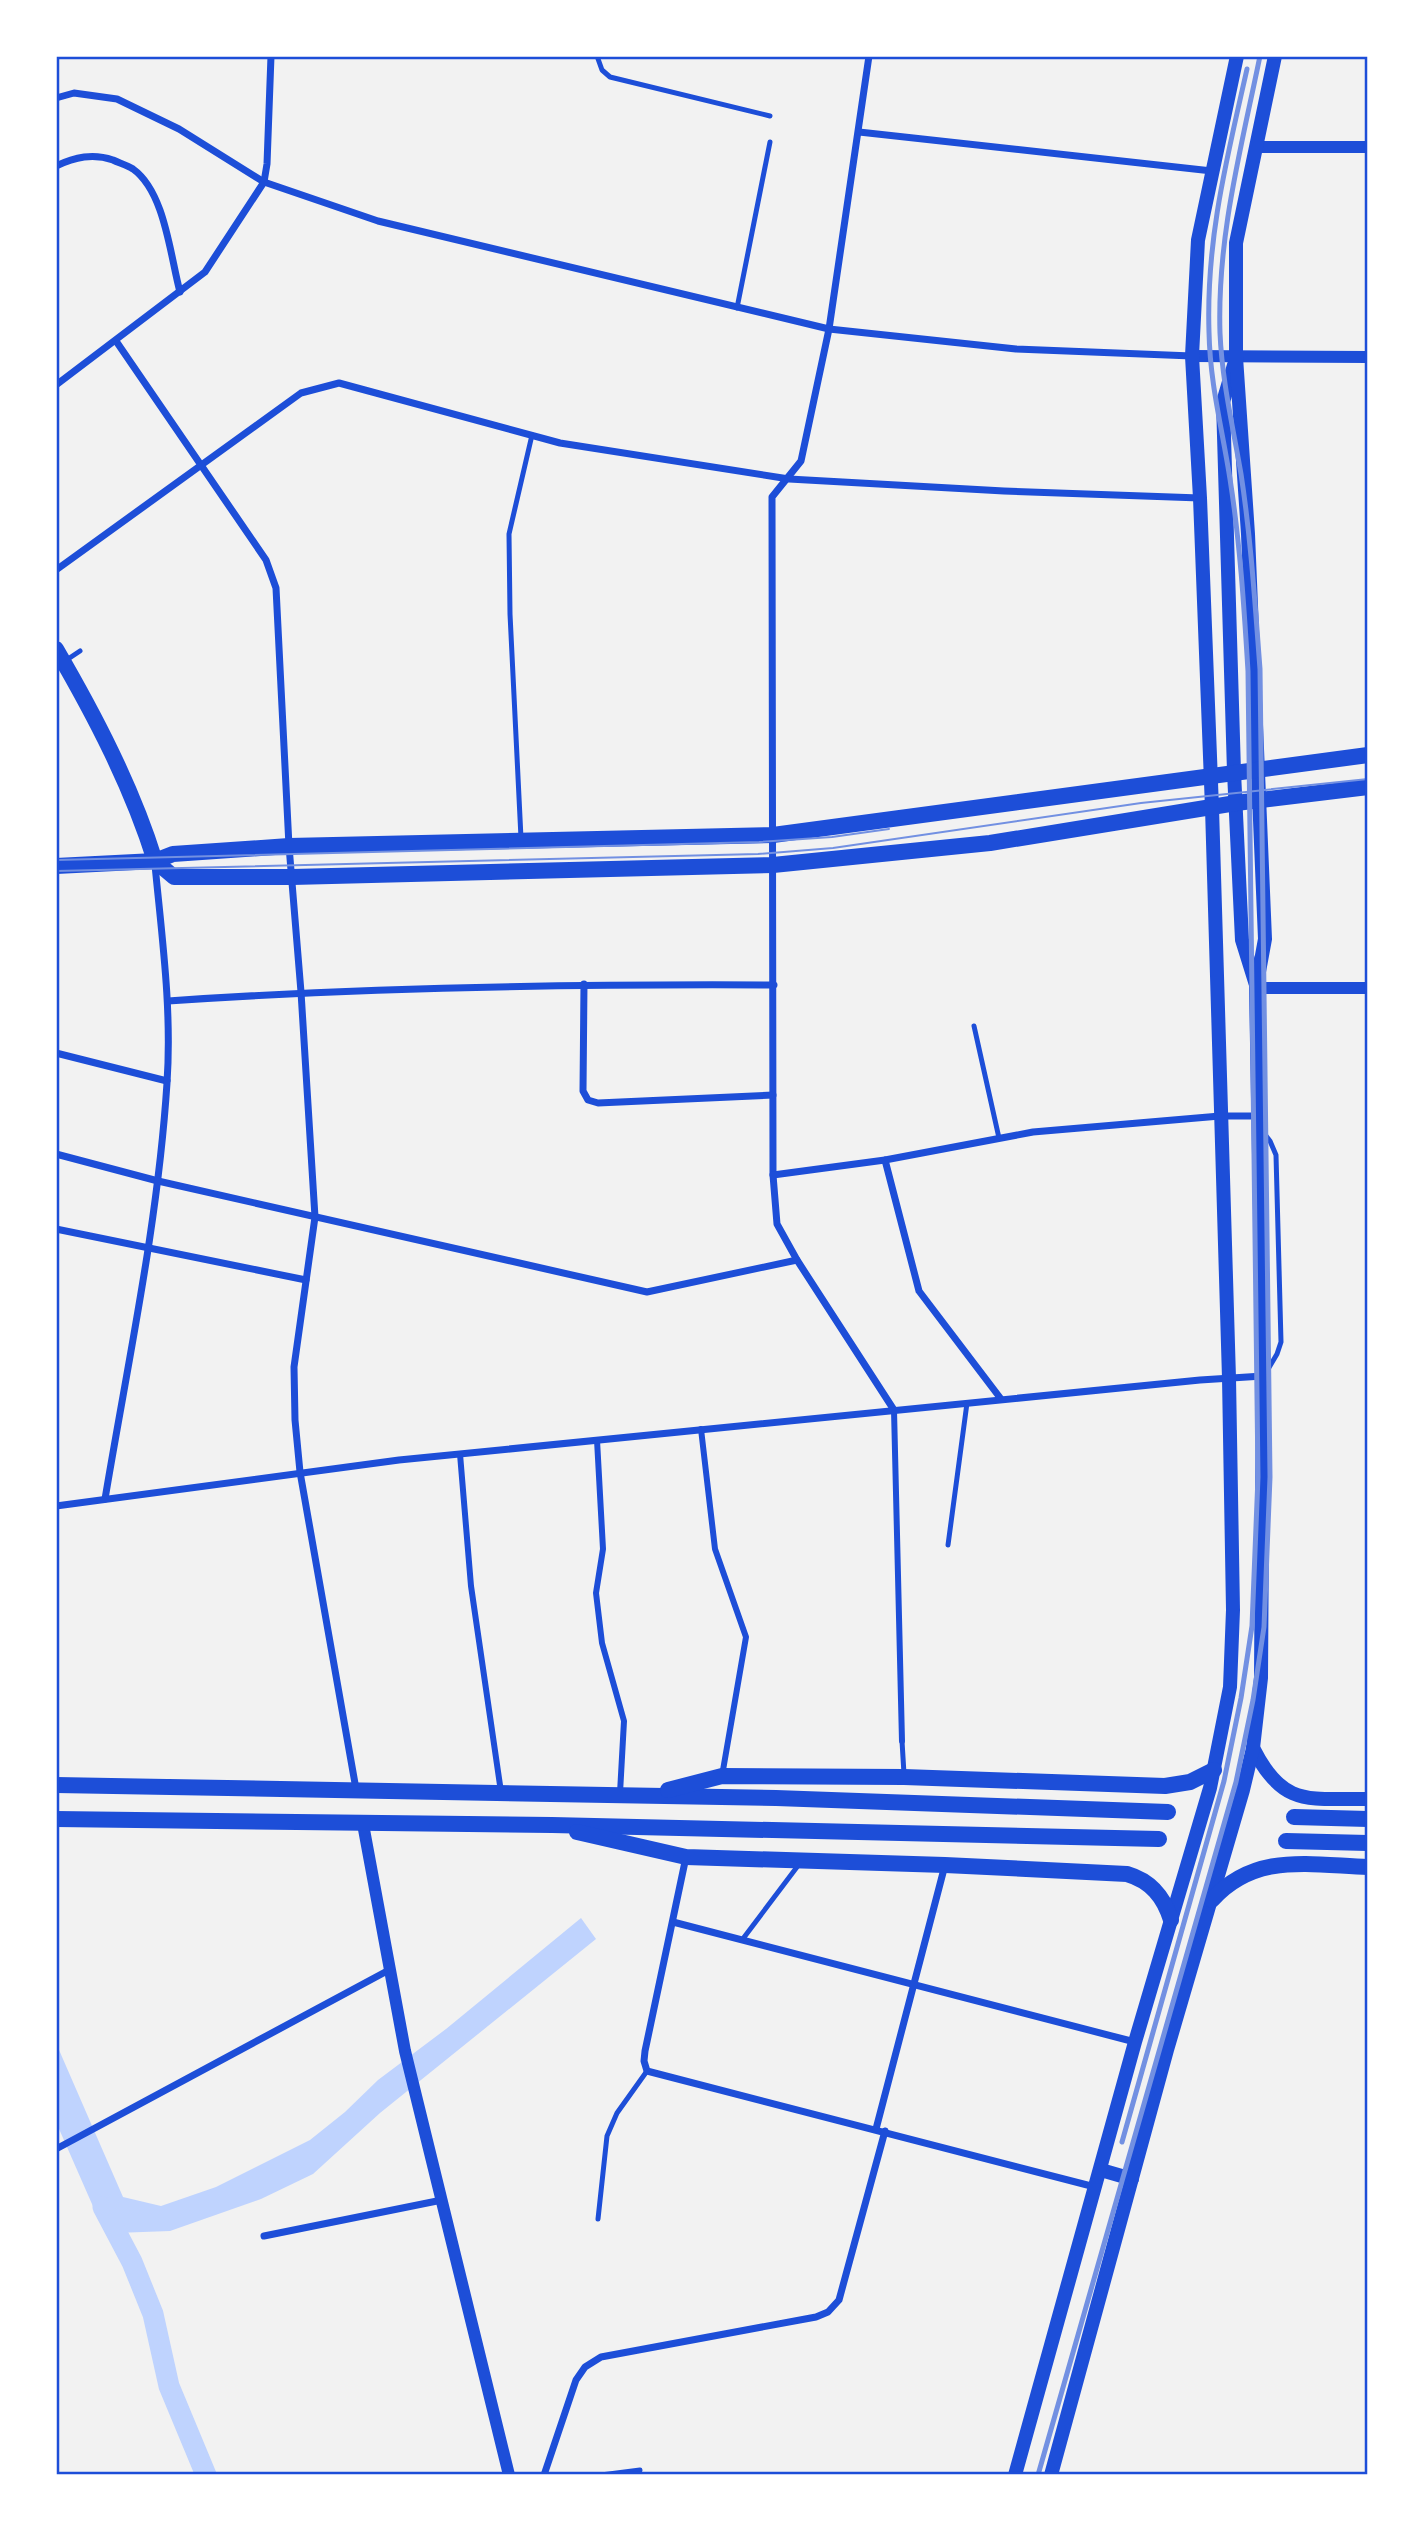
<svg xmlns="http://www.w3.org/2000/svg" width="1424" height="2531" viewBox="0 0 1424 2531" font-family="'Nunito Sans',sans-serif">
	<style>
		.water { fill: #bfd3fe }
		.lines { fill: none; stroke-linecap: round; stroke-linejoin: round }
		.canal { stroke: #bfd3fe; stroke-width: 21 }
		.service { stroke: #1d4ed8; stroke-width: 5 }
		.pedestrian { stroke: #1d4ed8; stroke-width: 6 }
		.minor { stroke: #1d4ed8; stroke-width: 7 }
		.tertiary { stroke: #1d4ed8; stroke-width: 12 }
		.secondary { stroke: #1d4ed8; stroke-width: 14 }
		.primary { stroke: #1d4ed8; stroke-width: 16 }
		.tram { stroke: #7290e2; stroke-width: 2 }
		.rail { stroke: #7290e2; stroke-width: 5 }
		.neatline { fill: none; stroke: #1d4ed8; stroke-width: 2.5 }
	</style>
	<rect width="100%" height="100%" fill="#f2f2f2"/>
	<polygon class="water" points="581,1918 596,1939 380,2113 313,2174 261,2199 170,2231 116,2233 99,2220 56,2122 56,2043 123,2197 161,2206 216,2187 310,2140 345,2112 378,2080 446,2029"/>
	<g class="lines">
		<polyline class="canal" points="103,2207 132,2262 153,2314 169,2386 206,2475"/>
		<g class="service">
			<polyline points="597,56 602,70 610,77 770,116"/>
			<polyline points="737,308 770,142"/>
			<polyline points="65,661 80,651"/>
			<polyline points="521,838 510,614 509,534 532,435"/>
			<polyline points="974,1026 999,1138"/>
			<polyline points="1263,1132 1270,1141 1276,1155 1281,1342 1277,1354 1267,1371"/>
			<polyline points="948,1545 967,1403"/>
			<polyline points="902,1741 904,1774"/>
			<polyline points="742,1940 800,1863"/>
			<polyline points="598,2219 607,2136 617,2113 647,2071"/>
			<polyline points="601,2475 640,2470"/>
		</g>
		<g class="pedestrian">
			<polyline points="894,1410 902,1741"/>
			<polyline points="701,1429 715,1549 746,1637 722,1776"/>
			<polyline points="597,1440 603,1549 596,1593 602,1643 624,1721 620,1793"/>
			<polyline points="460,1454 471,1586 501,1792"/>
		</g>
		<g class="minor">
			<polyline points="869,56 829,329 801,461 772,497 773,1175 777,1224 797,1260 894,1410"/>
			<polyline points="56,98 74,93 117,99 179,129 264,182 378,221 829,329 1016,349 1192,356"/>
			<polyline points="859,132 1212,171"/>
			<path d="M56 166C75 157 93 153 113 160 119 163 127 165 133 169 165 192 170 255 180 292"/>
			<polyline points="116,341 266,560 276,588 289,846 301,992 315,1217 294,1367 295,1420 300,1472 356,1789"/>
			<polyline points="56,385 205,272 264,182 267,164 271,56"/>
			<polyline points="56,570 301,393 339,383 560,443 789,479 1004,491 1200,498"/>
			<polyline points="584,984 583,1091 588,1100 598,1103 773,1095"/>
			<path d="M168 1001C370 987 572 984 774 985"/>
			<polyline points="56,1053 167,1081"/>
			<polyline points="56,1154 158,1181 647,1292 797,1260"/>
			<polyline points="885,1160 919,1291 1001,1399"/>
			<polyline points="773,1175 885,1160 1033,1132 1220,1116 1258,1116"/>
			<polyline points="56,1229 306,1280"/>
			<path d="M105 1499C128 1361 158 1223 167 1083 172 1010 162 938 155 865"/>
			<polyline points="56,1506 399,1460 1200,1380 1263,1376"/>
			<polyline points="686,1857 645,2051 644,2061 647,2071 1095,2187"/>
			<polyline points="673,1922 1135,2042"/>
			<polyline points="876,2129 945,1865"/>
			<polyline points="56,2149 389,1970"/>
			<polyline points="264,2236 442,2200"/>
			<polyline points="544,2475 576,2380 585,2367 601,2357 816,2317 828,2312 839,2300 885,2131"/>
		</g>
		<g class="tertiary">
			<polyline points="1258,147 1368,147"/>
			<polyline points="1192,356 1368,357"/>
			<polyline points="1256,988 1368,988"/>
			<polyline points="363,1824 405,2051 509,2475"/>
		</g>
		<g class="secondary">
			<polyline points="1234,365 1223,402 1234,772 1242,940 1256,985"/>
			<path d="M1253 1748C1283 1808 1309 1798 1368 1799"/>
			<polyline points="1101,2170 1132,2179"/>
			<polyline points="1015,2475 1135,2042 1210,1788 1230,1687 1233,1610 1229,1378 1212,808 1200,498 1192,356 1198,240 1237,56"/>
			<polyline points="1051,2475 1167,2050 1243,1790 1253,1748 1261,1678 1263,1376 1256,988 1265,939 1248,534 1236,357 1236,243 1275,56"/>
		</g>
		<g class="primary">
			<path d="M56 649C95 716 132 787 155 861"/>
			<polyline points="155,861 174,877 292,877 773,865 990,843 1236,803 1368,787"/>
			<polyline points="56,866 155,861 173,854 289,846 773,835 1368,755"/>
			<polyline points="56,1785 776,1798 1168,1812"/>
			<polyline points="668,1790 722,1776 904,1777 1165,1786 1190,1782 1214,1770"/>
			<polyline points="1294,1817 1368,1819"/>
			<polyline points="56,1819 552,1825 1159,1839"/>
			<path d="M577 1832 686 1857 945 1865 1127 1874C1151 1881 1164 1897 1171 1920"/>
			<polyline points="1286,1841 1368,1843"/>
			<path d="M1212 1900C1255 1852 1310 1865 1368 1867"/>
		</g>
		<g class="tram">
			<polyline points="56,860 759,842 832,837 889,829"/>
			<polyline points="56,871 758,854 833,848 1141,803 1368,779"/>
		</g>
		<g class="rail">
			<path d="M1122 2142 1224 1781 1241 1698 1252 1626 1258 1477 1248 671C1244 606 1240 543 1230 479 1222 428 1210 384 1209 332 1206 239 1227 158 1247 69"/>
			<path d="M1038 2475 1236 1782 1253 1700 1264 1627 1270 1477 1260 669C1255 604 1251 539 1241 474 1233 427 1222 381 1220 333 1217 237 1241 149 1260 56"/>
		</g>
	</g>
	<rect width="1424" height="2531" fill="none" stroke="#ffffff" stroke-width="116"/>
	<rect x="58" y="58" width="1308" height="2415" class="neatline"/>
</svg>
